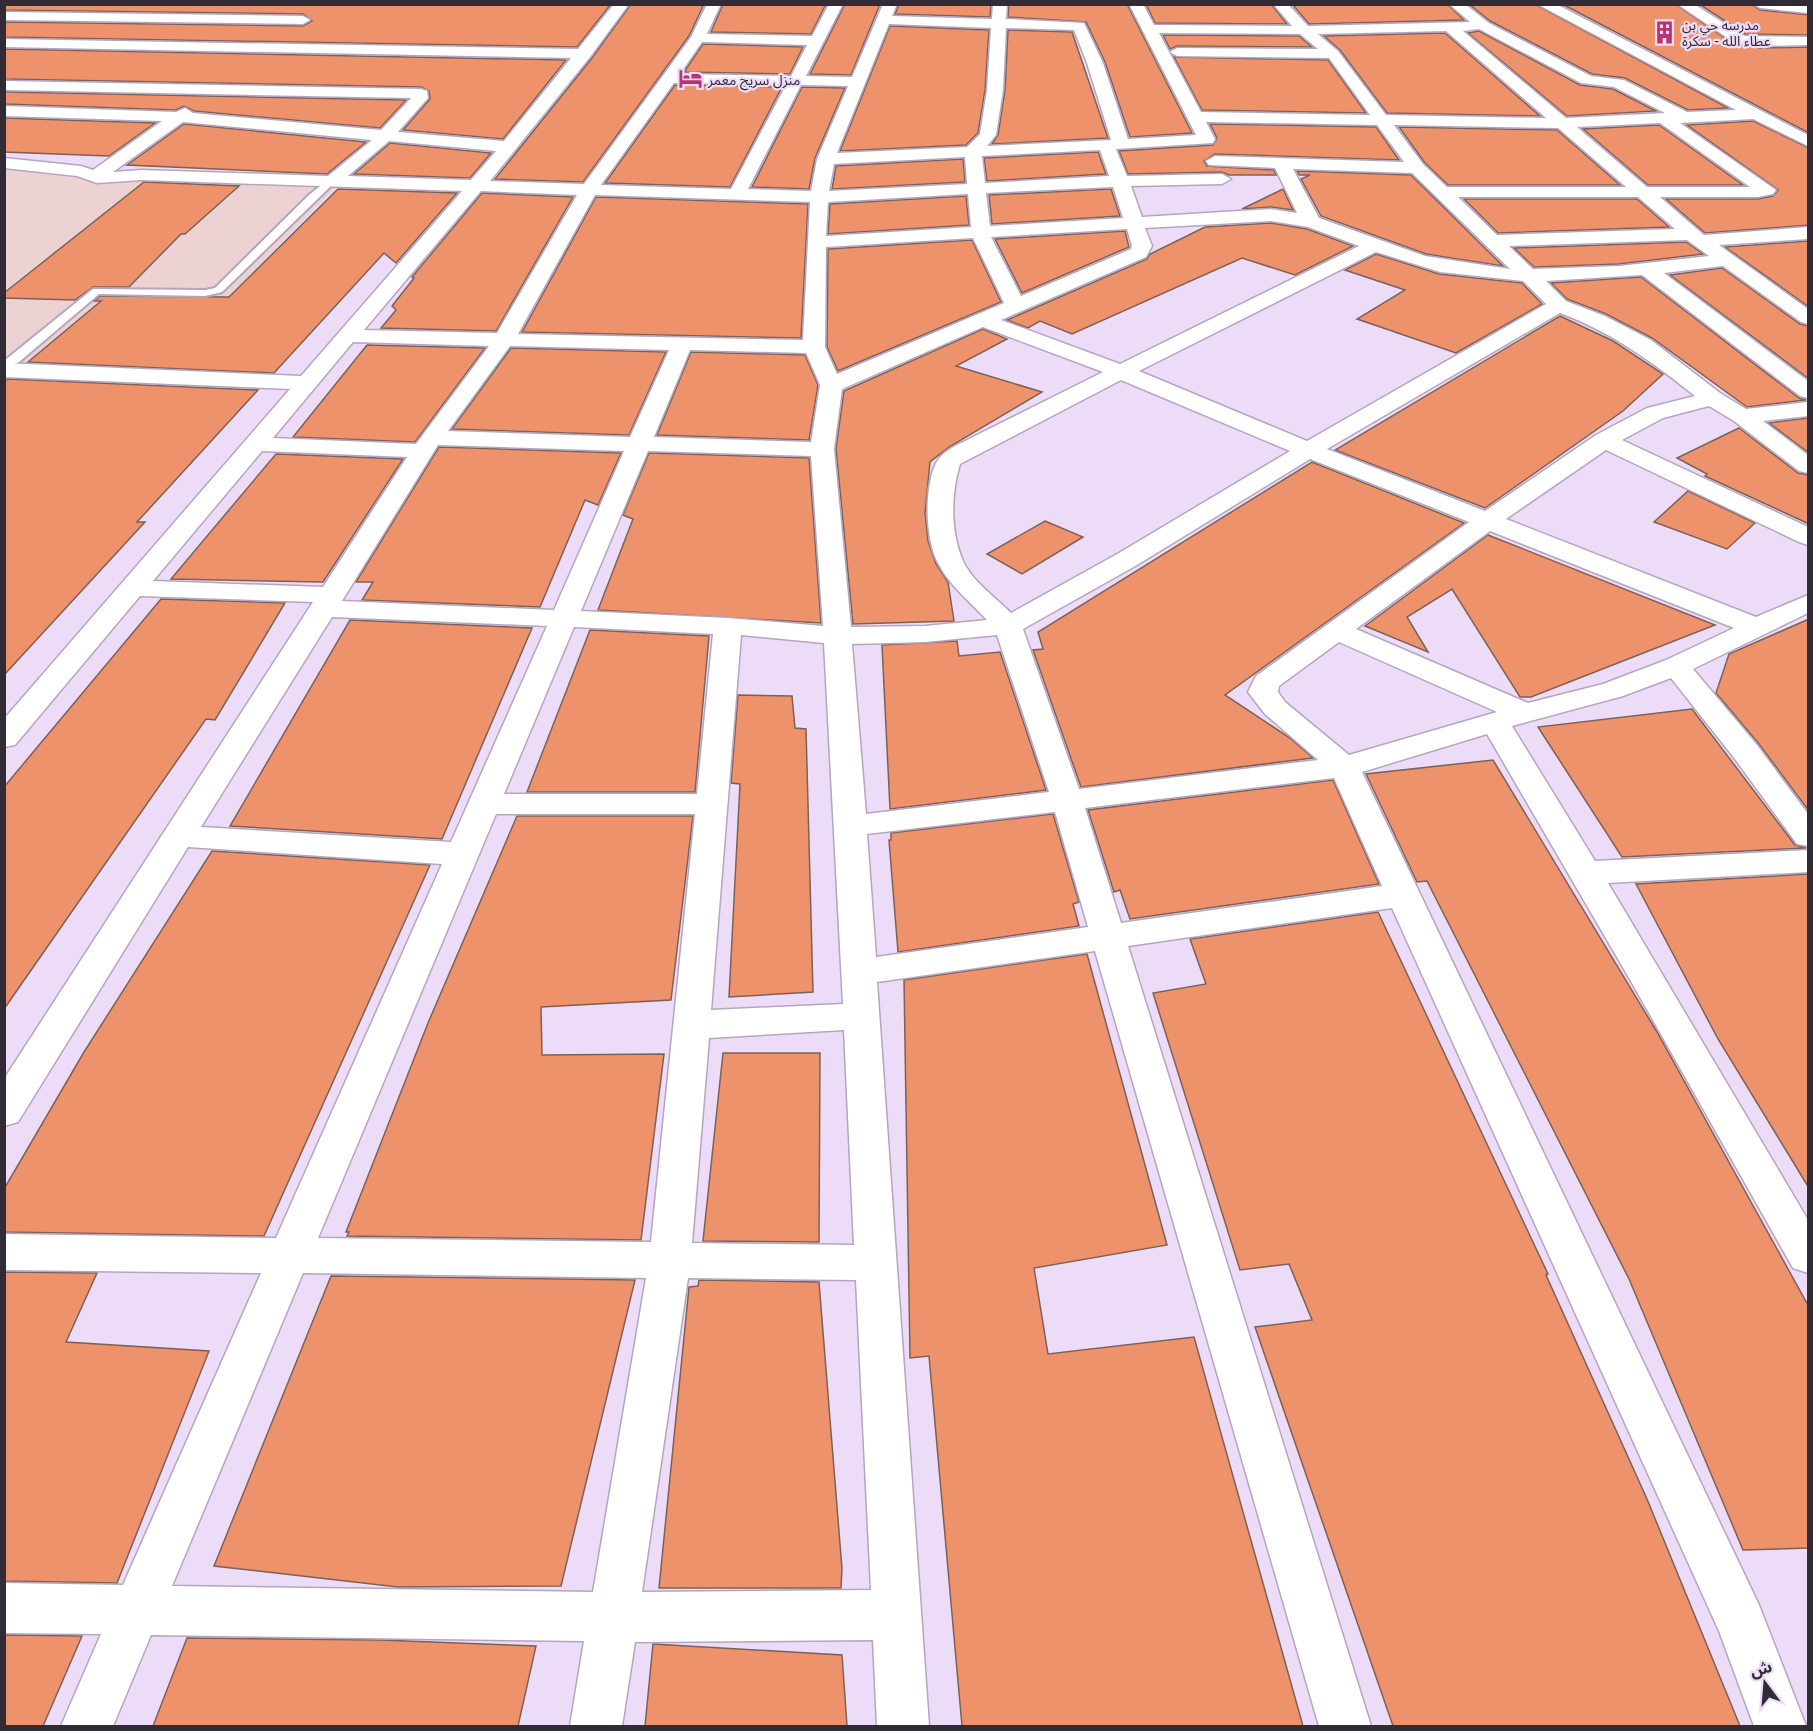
<svg xmlns="http://www.w3.org/2000/svg" width="1813" height="1731" viewBox="0 0 1813 1731" font-family="'Noto Serif','Noto Sans Arabic',serif">
	<style>
		.industrial { fill: #edd2d4 }
		.building { fill: #ee926c; stroke: #7d6156; stroke-width: 1.5 }
		.lines { fill: none; stroke-linecap: round; stroke-linejoin: round }
		.service-casing { stroke: #b5a5bf; stroke-width: 4 }
		.minor-casing { stroke: #b5a5bf; stroke-width: 3 }
		.service { fill: #fff; fill-rule: evenodd }
		.minor { fill: #fff; fill-rule: evenodd }
		.labels { text-anchor: middle; dominant-baseline: central; stroke-width: 4.5; stroke-linejoin: round; paint-order: stroke }
		.far-poi-label { font-size: 14px; fill: #312b35; stroke: #eddcf7; text-anchor: start }
	</style>
	<rect width="100%" height="100%" fill="#eddcf7"/>
	<polygon class="industrial" points="4,166 85,172 340,183 229,297 111,292 22,368 5,368"/>
	<g class="building">
		<polygon points="4,4 611,4 577,47 4,37 4,22 303,26 312,21 303,14 4,10"/>
		<polygon points="631,4 704,4 689,36 583,182 495,179 592,58"/>
		<polygon points="723,4 826,4 811,34 711,32"/>
		<polygon points="845,4 880,4 851,75 810,74"/>
		<polygon points="899,4 991,4 990,17 895,14"/>
		<polygon points="1009,4 1127,4 1192,133 1130,137 1105,62 1086,22 1008,17"/>
		<polygon points="1146,4 1271,4 1287,24 1155,23"/>
		<polygon points="1292,4 1447,4 1464,20 1309,24"/>
		<polygon points="1469,4 1535,4 1728,108 1688,110 1625,78 1592,74 1490,21"/>
		<polygon points="1562,4 1675,4 1735,45 1761,48 1809,47 1809,133"/>
		<polygon points="1699,4 1751,4 1760,10 1809,15 1809,35 1745,34"/>
		<polygon points="890,26 989,30 985,90 978,133 966,145 840,151"/>
		<polygon points="1008,30 1072,32 1108,138 992,144 998,135 1005,90"/>
		<polygon points="1479,31 1580,85 1613,89 1656,111 1567,116 1468,33"/>
		<polygon points="1445,33 1540,116 1387,113 1340,50 1324,36"/>
		<polygon points="1163,35 1299,36 1312,47 1177,46 1170,49"/>
		<polygon points="703,44 803,47 790,74 684,72"/>
		<polygon points="4,49 566,60 503,139 403,130 430,99 429,91 421,87 4,79"/>
		<polygon points="1174,57 1328,60 1366,113 1202,110"/>
		<polygon points="675,85 782,87 730,187 605,183"/>
		<polygon points="802,87 845,88 815,158 809,189 752,187"/>
		<polygon points="4,92 7,92 406,100 380,128 194,111 184,106 176,110 4,104"/>
		<polygon points="4,118 155,123 109,156 4,152"/>
		<polygon points="1753,121 1809,148 1809,225 1705,233 1666,199 1758,199 1773,196 1778,190 1687,125"/>
		<polygon points="184,124 366,142 327,174 127,165"/>
		<polygon points="1210,124 1376,127 1399,160 1215,154 1204,161 1207,166 1274,170 1276,175 1229,175 1222,172 1128,174 1119,151 1213,145 1217,138"/>
		<polygon points="1659,125 1743,185 1648,185 1583,129"/>
		<polygon points="1399,127 1557,130 1620,185 1448,185 1425,163"/>
		<polygon points="390,143 491,153 470,178 354,174"/>
		<polygon points="1098,152 1106,174 987,181 984,158"/>
		<polygon points="963,159 965,182 832,189 836,166"/>
		<polygon points="1297,171 1411,175 1503,266 1426,254 1321,216 1301,179 1310,175 1299,175"/>
		<polygon points="144,182 239,186 185,234 181,234 129,287 93,287 75,300 4,298 4,293"/>
		<polygon points="338,189 457,193 396,263 384,253 274,373 28,362 101,301 94,301 100,296 229,297"/>
		<polygon points="1111,189 1120,216 992,224 989,195"/>
		<polygon points="1283,189 1293,210 1271,207 1242,209"/>
		<polygon points="482,193 573,197 496,331 381,328 396,310 392,306 414,278 412,277"/>
		<polygon points="966,196 969,225 828,234 830,204"/>
		<polygon points="596,197 808,204 801,338 522,332"/>
		<polygon points="1464,199 1637,199 1669,227 1498,233"/>
		<polygon points="1271,223 1307,229 1353,246 1295,275 1242,258 1072,334 1040,321 1028,328 1007,320 1147,259 1150,254 1205,227"/>
		<polygon points="1125,231 1129,247 1022,293 995,239"/>
		<polygon points="972,240 1001,302 838,371 827,347 828,249"/>
		<polygon points="1808,241 1809,307 1725,247"/>
		<polygon points="1686,242 1703,254 1619,264 1534,267 1514,248"/>
		<polygon points="1376,254 1439,274 1522,283 1542,304 1456,353 1357,319 1405,290 1345,270"/>
		<polygon points="1722,268 1800,324 1809,326 1809,379 1670,275"/>
		<polygon points="1641,277 1799,398 1806,400 1747,407 1652,338 1606,314 1567,299 1551,283"/>
		<polygon points="1560,316 1613,341 1663,374 1623,411 1485,508 1335,450"/>
		<polygon points="983,329 1007,339 956,366 1042,392 949,447 930,462 925,513 928,541 936,564 948,582 954,621 853,624 836,449 844,391"/>
		<polygon points="367,345 485,348 415,442 293,437"/>
		<polygon points="511,348 666,352 629,435 452,429"/>
		<polygon points="691,352 805,355 818,385 809,440 657,435"/>
		<polygon points="8,379 258,390 137,522 145,522 4,675 4,382"/>
		<polygon points="1808,418 1809,453 1769,423"/>
		<polygon points="1739,428 1798,473 1809,475 1809,524 1705,476 1707,474 1677,458"/>
		<polygon points="439,447 621,453 598,505 585,500 540,607 362,600 373,582 356,582"/>
		<polygon points="649,453 809,458 821,623 598,610 633,519 623,515"/>
		<polygon points="276,454 403,459 323,582 171,579"/>
		<polygon points="1312,462 1464,523 1225,695 1290,738 1313,758 1081,787 1033,650 1043,649 1038,632"/>
		<polygon points="1688,491 1755,523 1727,549 1654,522"/>
		<polygon points="1045,521 1083,537 1022,574 987,554"/>
		<polygon points="1488,535 1715,625 1531,697 1520,697 1452,589 1407,617 1428,652 1365,626"/>
		<polygon points="161,599 285,603 215,720 206,719 4,1009 4,787"/>
		<polygon points="1809,619 1809,811 1759,744 1716,693 1729,654"/>
		<polygon points="350,620 532,628 442,839 230,826"/>
		<polygon points="590,630 709,636 695,792 527,792"/>
		<polygon points="957,641 959,656 1000,652 1046,790 890,809 882,645"/>
		<polygon points="738,695 792,696 795,728 806,729 813,992 729,997 740,784 731,783"/>
		<polygon points="1692,709 1795,845 1806,848 1622,857 1538,727"/>
		<polygon points="1493,760 1657,1032 1809,1307 1809,1548 1743,1550 1629,1279 1427,881 1417,882 1366,774"/>
		<polygon points="1333,780 1379,884 1130,919 1120,890 1114,892 1088,810"/>
		<polygon points="1053,814 1079,902 1073,904 1079,926 898,952 889,840 891,840 891,833"/>
		<polygon points="517,816 693,816 671,1000 541,1007 542,1055 664,1054 641,1240 347,1236 349,1232 346,1232 428,1023"/>
		<polygon points="212,851 430,865 264,1236 4,1232 4,1189 84,1052"/>
		<polygon points="1809,874 1809,1188 1718,1039 1636,884"/>
		<polygon points="1378,912 1548,1274 1546,1275 1647,1499 1740,1726 1393,1726 1255,1327 1312,1320 1289,1264 1240,1270 1153,993 1206,984 1190,939"/>
		<polygon points="1087,954 1167,1245 1034,1268 1048,1354 1194,1337 1303,1726 962,1726 929,1356 910,1358 904,980"/>
		<polygon points="723,1053 820,1053 819,1242 703,1241"/>
		<polygon points="4,1272 97,1273 66,1342 209,1351 117,1583 4,1581"/>
		<polygon points="331,1276 635,1280 561,1586 398,1587 214,1566"/>
		<polygon points="699,1280 819,1282 842,1569 841,1588 659,1588 689,1287 698,1286"/>
		<polygon points="4,1635 82,1636 43,1726 4,1726"/>
		<polygon points="187,1638 380,1640 536,1646 518,1726 153,1726"/>
		<polygon points="653,1644 842,1655 847,1726 645,1726"/>
	</g>
	<g class="lines">
		<defs>
			<polygon id="service" points="328,180 335,182 222,292 205,296 99,294 19,362 4,368 4,361 93,289 205,290 215,288 310,194"/>
			<g id="minor">
				<path d="M614 4H629L590 57 490 181 584 184 691 37 707 4H721L707 34 812 36 829 4H843L806 76 852 77 883 4H897L892 16 992 19 993 4H1007L1006 19 1084 23 1103 63 1128 139 1196 135 1129 4H1143L1154 25 1292 26 1273 4H1288L1308 26 1470 22 1449 4H1465L1489 23 1591 76 1624 80 1687 112 1736 110 1537 4H1556L1808 135V146L1753 119 1680 123 1776 190 1773 194 1758 197H1660L1704 235 1808 227V239L1719 245 1808 309V324L1801 322 1723 266 1664 273 1808 381V398L1800 396 1642 275 1546 281 1566 301 1605 316 1651 340 1720 393 1746 409 1808 402V416L1763 421 1808 455V473L1799 471 1734 421 1709 406 1663 418 1622 440 1808 527V545L1799 542 1606 450 1506 519 1756 617 1808 595V613L1693 669 1757 745 1808 814V846L1797 844 1735 759 1671 678 1623 696 1512 726 1595 861 1808 850V872L1608 883 1808 1220V1273L1793 1268 1632 983 1487 734 1362 772 1759 1605 1806 1726H1754L1719 1631 1392 908 1128 946 1371 1726H1319L1095 951 877 982 929 1726H877L873 1640 635 1642 622 1726H570L584 1641 151 1635 113 1726H61L101 1634 4 1633V1583L123 1585 261 1273 4 1270V1234L276 1238 442 864 188 847 18 1122 4 1126V1079L313 602 140 596 15 745 4 747V719L290 389 4 377V363L301 376 462 191 142 180 97 183 77 176 4 168V158L81 166 93 170 162 121 4 116V106L176 112 185 108 193 113 381 130 411 98 7 90 4 89V81L421 89 427 91 428 98 398 132 504 141 571 58 4 47V39L578 49ZM889 24 991 28 987 90 980 134 967 147 837 153ZM1006 28 1074 30 1087 63 1111 140 987 146 996 135 1003 90ZM1479 29 1581 83 1614 87 1665 113 1566 118 1463 31ZM1446 31 1546 118 1386 115 1338 51 1318 34ZM1159 33 1300 34 1318 49 1177 48 1170 52 1177 56 1329 58 1370 115 1201 112ZM702 42 807 45 791 76 680 74ZM674 83 786 85 731 189 601 185ZM801 85 848 86 817 159 811 191 748 189ZM183 122 372 140 328 176 142 170 113 172ZM1206 122 1377 125 1404 162 1215 156 1206 161 1209 165 1275 168 1297 213 1271 209 1142 217 1131 186 1222 184 1231 179 1222 174 1127 176 1116 149 1213 143 1215 139ZM1660 123 1750 187H1647L1577 127ZM1394 125 1558 128 1626 187H1447L1423 164ZM389 141 496 151 471 180 348 176ZM1100 150 1109 176 985 183 982 156ZM965 157 967 184 829 191 834 164ZM1293 169 1412 173 1510 269 1425 256 1319 218ZM1113 187 1123 218 990 226 986 193ZM481 191 577 195 497 333 364 330ZM968 194 971 227 826 236 828 202ZM595 195 810 202 803 340 518 334ZM1458 197H1638L1675 229 1497 235ZM1271 221 1308 227 1359 246 1120 364 1001 320 1146 257 1152 246 1145 228ZM1127 229 1132 246 1131 249 1021 296 991 237ZM973 238 1004 303 837 374 825 347 826 247ZM1687 240 1709 256 1619 266 1533 269 1509 246ZM1376 252 1440 272 1523 281 1546 304 1307 441 1139 371ZM1560 313C1613 333 1651 361 1695 396L1647 408 1596 435 1485 511 1327 449ZM983 327 1103 372 957 445C948 450 941 454 936 463 924 487 925 540 938 563 949 585 970 602 987 620L925 626 851 627 834 449 842 389ZM353 342 489 346 416 444 273 438ZM510 346 669 350 630 437 448 431ZM690 350 806 353 820 385 811 442 654 437ZM1121 380 1290 451 1119 553 1011 613C996 598 972 581 963 561 950 531 951 494 960 464ZM438 445 624 451 554 610 342 601ZM262 451 407 457 323 587 153 581ZM648 451 811 456 823 626 728 618 581 611ZM1310 459 1469 522 1256 676 1248 692 1265 714 1318 760 1079 789 1023 629 1137 565ZM1490 531 1734 628 1666 660 1603 684 1528 703 1356 629ZM332 617 547 626 451 842 201 827ZM574 627 713 634 697 794H504ZM741 635 824 643 843 1004 711 1010ZM997 635 1049 792 866 814 852 644 925 642ZM1339 642 1497 712 1349 755 1285 702 1278 692 1279 686ZM1334 778 1382 886 1121 923 1085 808ZM1055 812 1088 927 876 957 867 834ZM496 814H695L651 1242 318 1238ZM844 1030 854 1245 692 1243 709 1038ZM303 1273 646 1278 593 1592 172 1586ZM688 1278 856 1280 871 1590 642 1592Z"/>
				<polygon points="1677,4 1694,4 1744,36 1808,37 1808,45 1761,46 1735,43"/>
				<polygon points="1753,4 1808,5 1808,13 1760,8"/>
				<polygon points="4,12 303,16 310,20 303,24 4,20"/>
			</g>
		</defs>
		<use href="#service" class="service-casing"/>
		<use href="#minor" class="minor-casing"/>
		<use href="#service" class="service"/>
		<use href="#minor" class="minor"/>
	</g>
	<defs>
		<symbol id="building-bare" viewBox="-9 -9 18 18"><path d="M-4-6H4V6H1V3H-1V6H-4ZM-2.5-4.3h1.7v1.8h-1.7ZM.8-4.3h1.7v1.8H.8ZM-2.5-1h1.7V.8h-1.7ZM.8-1h1.7V.8H.8Z" fill="#bb326e" stroke="#eddcf7" stroke-width="2.5" paint-order="stroke"/></symbol>
		<symbol id="hotel-bare" viewBox="-9 -9 18 18"><path d="M-6-4.5h1.5V1H6V5H4.5V3h-9V5H-6ZM-4 0a1.8 1.8 0 1 1 3.6 0ZM.5 0V-2.5h3Q6-2.5 6 0Z" fill="#bb326e" stroke="#eddcf7" stroke-width="2.5" paint-order="stroke"/></symbol>
	</defs>
	<g fill-rule="evenodd">
		<use href="#building-bare" x="1648" y="16" width="33" height="33"/>
		<use href="#hotel-bare" x="674" y="62" width="33" height="33"/>
	</g>
	<g class="labels">
		<g class="far-poi-label">
			<text x="1682" y="24">مدرسه حي بن<tspan x="1682" dy="16">عطاء الله - سكرة</tspan></text>
			<text x="708" y="79">منزل سريح معمر</text>
		</g>
	</g>
	<rect width="1813" height="1731" fill="none" stroke="#312b35" stroke-width="12"/>
	<g transform="translate(1765 1683) rotate(344)" stroke="#eddcf7" stroke-width="4.5" paint-order="stroke">
	<path d="M0-4.5L10 22L0 15L-10 22Z" fill="#312b35"/>
	<text y="-9" font-size="16" font-weight="bold" text-anchor="middle" fill="#312b35">ش</text>
	</g>
</svg>
